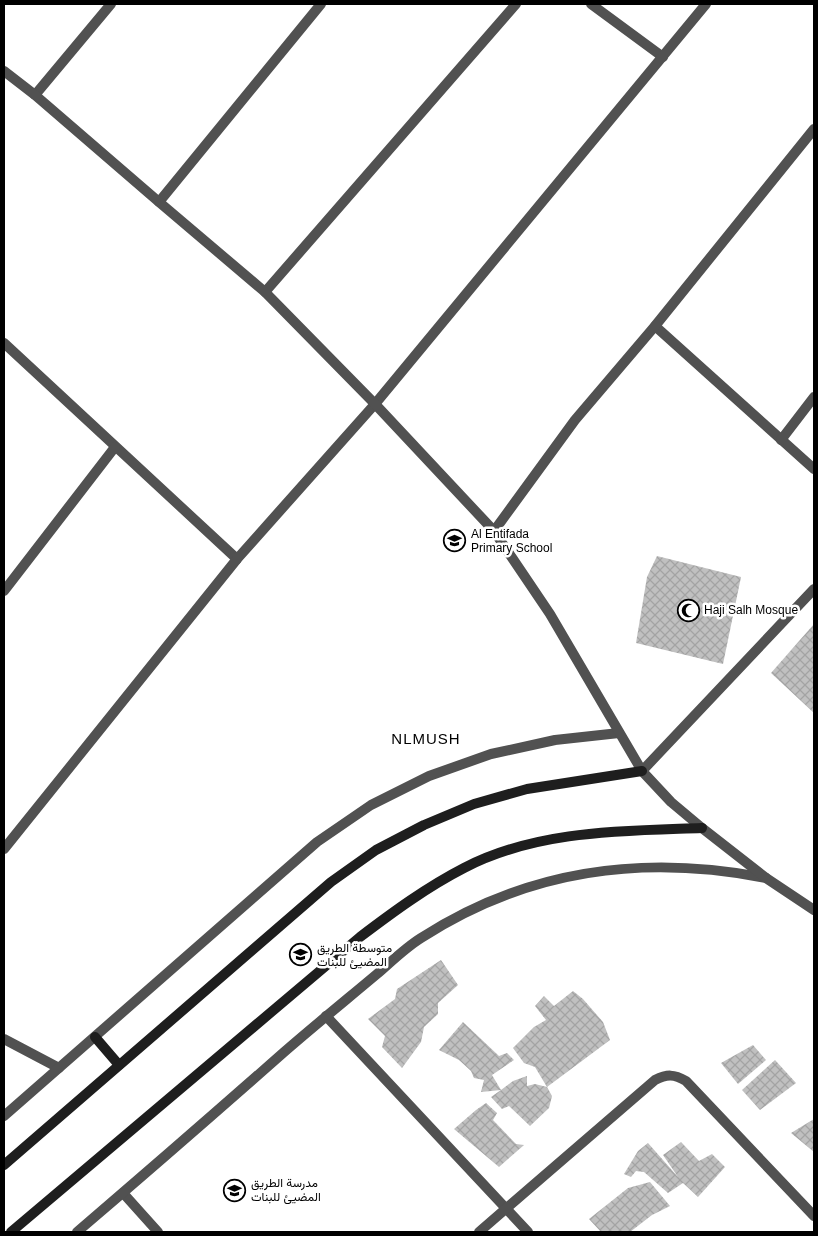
<svg xmlns="http://www.w3.org/2000/svg" width="818" height="1236" viewBox="0 0 818 1236" font-family="Helvetica,Vazirmatn,sans-serif">
	<style>
		.building { fill: url(#building-cross-hatch) }
		.lines { fill: none; stroke-linecap: round; stroke-linejoin: round }
		.service { stroke: #515151; stroke-width: 10 }
		.minor { stroke: #515151; stroke-width: 10 }
		.tertiary { stroke: #515151; stroke-width: 10 }
		.secondary { stroke: #1e1e1e; stroke-width: 10 }
		.labels { text-anchor: middle; dominant-baseline: central; stroke-width: 5; stroke-linejoin: round; paint-order: stroke }
		.poi-label { font-size: 12px; fill: #000; stroke: #fff; text-anchor: start }
		.quarter-label { font-size: 15px; letter-spacing: 1px; fill: #000; stroke: #fff }
	</style>
	<defs>
		<pattern id="building-cross-hatch" width="8" height="8" patternUnits="userSpaceOnUse" patternTransform="scale(1.25)"><rect width="8" height="8" fill="#c0c0c0"/><path d="M0 0l8 8M0 8l8-8" fill="none" stroke="#a3a3a3"/></pattern>
	</defs>
	<rect width="100%" height="100%" fill="#fff"/>
	<g class="building">
		<polygon points="657,556 741,577 723,664 636,643 647,577"/>
		<polygon points="814,624 814,713 771,673"/>
		<polygon points="441,960 458,985 438,1003 438,1014 424,1027 421,1042 402,1068 382,1047 385,1036 368,1019 395,999 397,989"/>
		<polygon points="573,991 583,999 603,1022 610,1040 547,1087 535,1067 524,1063 513,1048 534,1027 546,1020 535,1006 544,996 554,1006"/>
		<polygon points="463,1022 499,1056 507,1053 514,1060 492,1075 501,1090 513,1081 527,1076 527,1086 535,1084 547,1087 552,1096 549,1108 530,1126 509,1106 502,1109 491,1097 501,1090 481,1092 484,1080 474,1078 471,1071 459,1060 439,1050"/>
		<polygon points="753,1045 766,1060 738,1084 721,1063"/>
		<polygon points="775,1060 796,1083 760,1110 742,1090"/>
		<polygon points="486,1103 497,1113 493,1120 516,1144 524,1145 499,1167 454,1129 476,1110"/>
		<polygon points="814,1119 814,1152 791,1133"/>
		<polygon points="681,1142 699,1161 712,1154 725,1167 698,1197 683,1183 668,1193 644,1172 636,1171 631,1177 624,1174 638,1151 648,1143 678,1177 663,1155"/>
		<polygon points="650,1182 670,1206 652,1215 630,1232 601,1232 589,1219 628,1188"/>
	</g>
	<g class="lines">
		<polyline class="service" points="642,771 814,589"/>
		<g class="minor">
			<polyline points="591,4 663,57"/>
			<polyline points="35,95 111,4"/>
			<polyline points="159,202 321,4"/>
			<polyline points="265,292 516,4"/>
			<polyline points="655,326 814,469"/>
			<polyline points="4,343 237,559"/>
			<polyline points="781,440 814,397"/>
			<polyline points="494,531 575,420 655,326 814,129"/>
			<polyline points="4,591 115,447"/>
			<polyline points="4,849 237,559 375,404 706,4"/>
			<polyline points="326,1016 528,1232"/>
			<polyline points="4,1039 59,1068"/>
			<polyline points="4,1116 317,842 371,805 429,776 491,754 555,740 619,733"/>
			<polyline points="123,1193 158,1232"/>
			<path d="M77 1232C146 1173 215 1113 283 1053 314 1026 346 1000 377 974 391 962 405 948 421 938 528 869 643 854 766 878"/>
			<path d="M479 1232 655 1080C667 1074 674 1074 686 1081L814 1216"/>
		</g>
		<polyline class="tertiary" points="4,71 35,95 159,202 265,292 375,404 494,531 550,614 642,771 671,802 702,828 766,878 814,910"/>
		<g class="secondary">
			<polyline points="95,1037 119,1065"/>
			<polyline points="4,1165 331,882 376,850 424,825 474,804 527,789 642,771"/>
			<path d="M11 1232 360 937C393 912 427 887 464 868 537 830 622 831 702 828"/>
		</g>
	</g>
	<defs>
		<symbol id="school-ring" viewBox="-11 -11 22 22"><circle r="9.5" fill="#fff" stroke="#000" stroke-width="1.5"/><path d="M0-5L7-2L0 1L-7-2ZM-4 1L0 2.5L4 1V4Q0 6-4 4Z" fill="#000"/></symbol>
		<symbol id="mosque-ring" viewBox="-11 -11 22 22"><circle r="9.5" fill="#fff" stroke="#000" stroke-width="1.5"/><path d="M3.5-4.9A6 6 0 1 0 3.5 4.9A5 5 0 1 1 3.5-4.9Z" fill="#000"/></symbol>
	</defs>
	<g fill-rule="evenodd">
		<use href="#school-ring" x="442" y="528" width="25" height="25"/>
		<use href="#mosque-ring" x="676" y="598" width="25" height="25"/>
		<use href="#school-ring" x="288" y="942" width="25" height="25"/>
		<use href="#school-ring" x="222" y="1178" width="25" height="25"/>
	</g>
	<g class="labels">
		<g class="poi-label">
			<text x="471" y="534">Al Entifada<tspan x="471" dy="14">Primary School</tspan></text>
			<text x="704" y="610">Haji Salh Mosque</text>
			<text x="317" y="948">متوسطة الطريق<tspan x="317" dy="14">المضيئ للبنات</tspan></text>
			<text x="251" y="1183">مدرسة الطريق<tspan x="251" dy="14">المضيئ للبنات</tspan></text>
		</g>
		<g class="quarter-label">
			<text x="426" y="738">NLMUSH</text>
		</g>
	</g>
	<rect width="818" height="1236" fill="none" stroke="#000000" stroke-width="10"/>
</svg>
